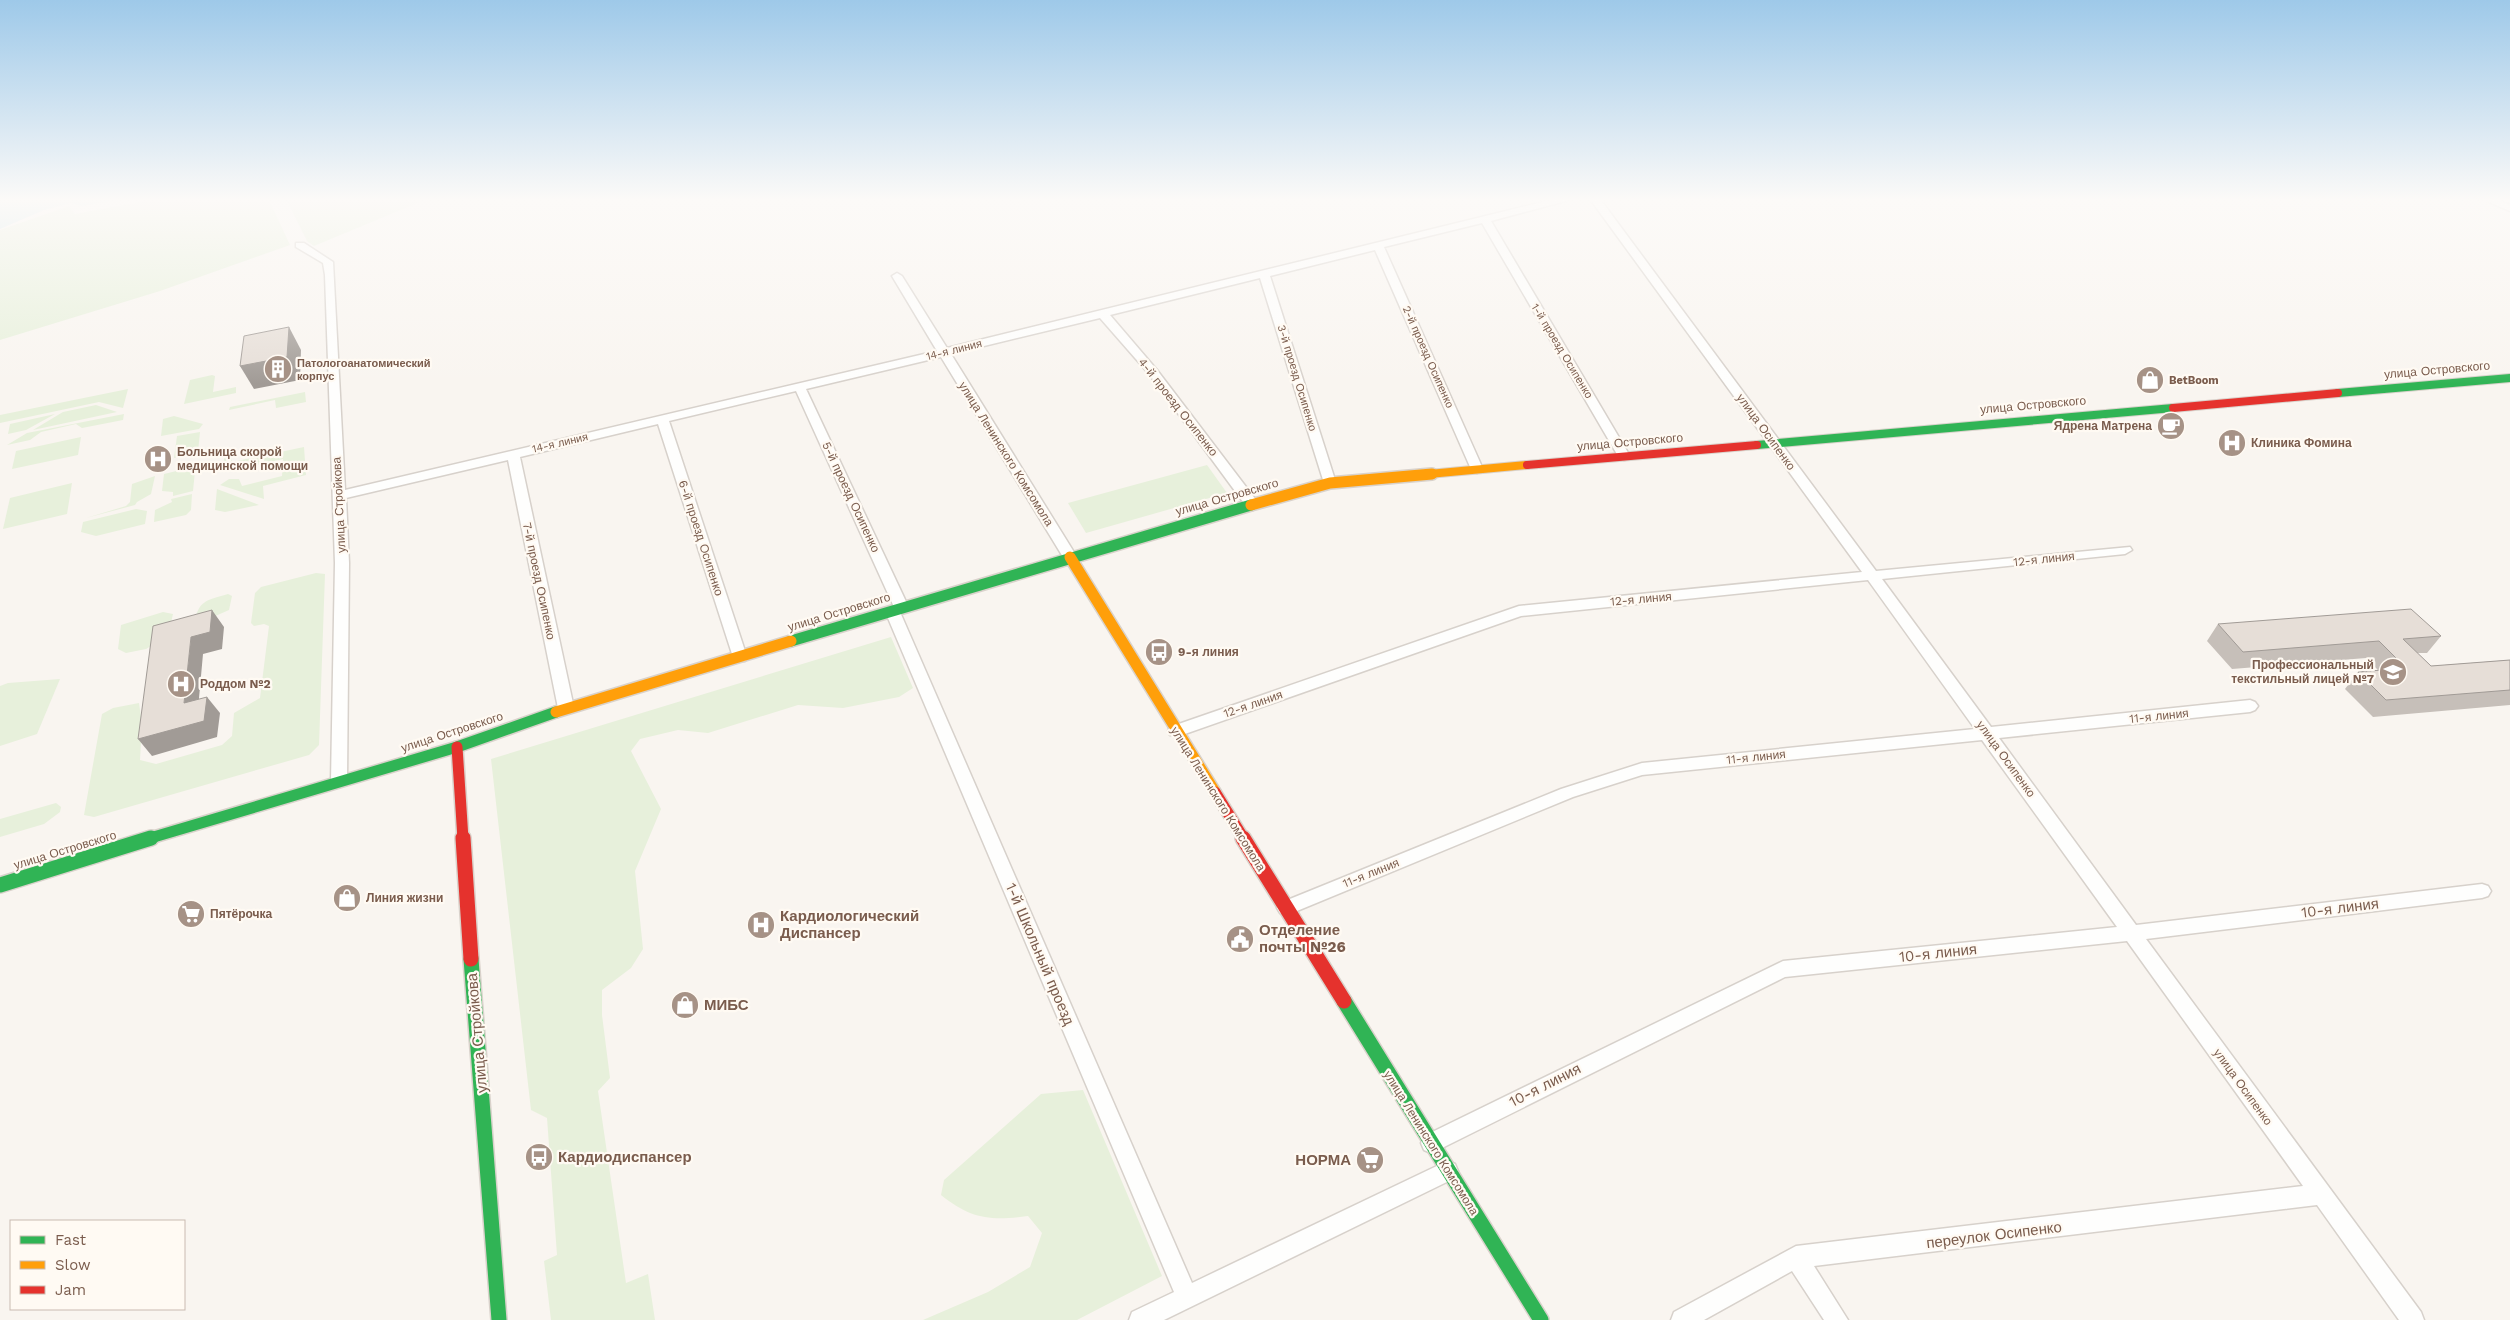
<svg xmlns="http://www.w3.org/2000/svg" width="2510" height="1320" viewBox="0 0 2510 1320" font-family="'Work Sans',sans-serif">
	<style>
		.green { fill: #e7f0db }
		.water { fill: #d0e8ea }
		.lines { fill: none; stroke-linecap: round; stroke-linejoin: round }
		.street-casing { stroke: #d7d1cb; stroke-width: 3 }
		.fast-far2-casing { stroke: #d9d2cb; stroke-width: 10 }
		.fast-far1-casing { stroke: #d9d2cb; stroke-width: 14 }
		.fast-casing { stroke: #d9d2cb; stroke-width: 18 }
		.slow-far1-casing { stroke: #d9d2cb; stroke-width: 10 }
		.slow-casing { stroke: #d9d2cb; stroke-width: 14 }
		.jam-far2-casing { stroke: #d9d2cb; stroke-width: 10 }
		.jam-far1-casing { stroke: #d9d2cb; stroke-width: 14 }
		.jam-casing { stroke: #d9d2cb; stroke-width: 18 }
		.street { fill: #fefefd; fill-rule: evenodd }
		.fast-far2 { stroke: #30b455; stroke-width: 8 }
		.fast-far1 { stroke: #30b455; stroke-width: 11 }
		.fast { stroke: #30b455; stroke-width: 15 }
		.slow-far1 { stroke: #ff9f0a; stroke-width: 8 }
		.slow { stroke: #ff9f0a; stroke-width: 11 }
		.jam-far2 { stroke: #e5322d; stroke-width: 8 }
		.jam-far1 { stroke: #e5322d; stroke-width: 11 }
		.jam { stroke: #e5322d; stroke-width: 15 }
		.wall { fill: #c6bfb9 }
		.shaded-wall { fill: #a19b96 }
		.building { fill: #e6ded7; stroke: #a19b96 }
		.labels { text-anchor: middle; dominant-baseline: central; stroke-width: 4.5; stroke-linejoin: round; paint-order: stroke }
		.far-street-label { font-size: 11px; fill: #7a5c4d; stroke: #fffaf3 }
		.far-poi-label { font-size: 11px; font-weight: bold; fill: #7a5c4d; stroke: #fffaf3; text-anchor: start }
		.street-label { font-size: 12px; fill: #7a5c4d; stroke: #fffaf3 }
		.poi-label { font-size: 12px; font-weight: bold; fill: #7a5c4d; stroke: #fffaf3; text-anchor: start }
		.near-street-label { font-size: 15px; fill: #7a5c4d; stroke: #fffaf3 }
		.near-poi-label { font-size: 15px; font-weight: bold; fill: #7a5c4d; stroke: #fffaf3; text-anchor: start }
	</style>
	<rect width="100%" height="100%" fill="#f9f5f0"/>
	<g class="green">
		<polygon points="156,199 271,199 270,202 290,245 160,291 0,340 0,230 69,206 75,214"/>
		<polygon points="290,199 427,199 314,246 307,241 288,203"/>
		<polygon points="212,375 215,376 213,392 236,387 236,393 184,404 190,380"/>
		<polygon points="128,389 123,408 99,402 0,423 0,415"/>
		<polygon points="305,392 306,402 276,408 275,400 229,410 230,407"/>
		<polygon points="96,405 117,412 33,430 63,412"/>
		<polygon points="55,414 26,430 8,434 10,424"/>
		<polygon points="124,414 123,420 82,428 76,424 41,432 30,440 7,445 27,433"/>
		<polygon points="174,416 203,424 199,429 161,436 163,419"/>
		<polygon points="200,432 198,452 174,458 177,436"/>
		<polygon points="81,437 78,455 12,469 16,451"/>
		<polygon points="304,447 306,475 263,486 264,499 220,485 229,479 239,479 242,486 282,476 283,459 227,472 219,468 224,466 224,452 232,450 232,462"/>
		<polygon points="1207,465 1227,493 1086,533 1068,503"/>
		<polygon points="189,468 195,471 193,491 173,496 173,492 162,491 164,474"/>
		<polygon points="155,476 151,494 137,502 135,505 86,518 126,506 130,502 132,484"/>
		<polygon points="72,483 67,514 3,529 10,498"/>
		<polygon points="217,489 259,505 225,512 215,510"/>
		<polygon points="192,494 191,510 186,515 154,522 155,510 172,502 171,499"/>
		<polygon points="136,509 147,511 145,524 96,536 81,532 83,522"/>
		<polygon points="316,573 325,574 319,745 309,755 94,817 84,815 102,714 113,708 139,703 142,724 140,760 156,764 222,745 232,736 234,713 260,698 269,626 264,624 254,626 251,623 255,593 261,587"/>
		<path d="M228 594 232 596 229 610 161 640 146 649 126 653 118 649 121 625 163 612 173 614 169 631 194 626C198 600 205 601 228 594Z"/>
		<polygon points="891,637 913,688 899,697 843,708 798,705 708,733 678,730 640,739 631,751 661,809 635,871 643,949 631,968 602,990 602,1015 610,1078 598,1091 626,1283 648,1274 655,1320 551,1320 544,1261 557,1255 547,1118 531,1110 491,759"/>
		<polygon points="60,679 37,734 0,746 0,686 8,683"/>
		<polygon points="56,803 61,807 60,812 44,824 0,837 0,819"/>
		<path d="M1083 1090 1162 1276 1077 1320H923L988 1292 1030 1267 1042 1233 1028 1216C990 1221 971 1219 941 1195L944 1180 1041 1094Z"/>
	</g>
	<polygon class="water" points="0,199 123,199 82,206 71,203 44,210 0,229"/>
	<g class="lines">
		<defs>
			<g id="street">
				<polygon points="1555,199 1573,199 1491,221 1630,456 1628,459 1624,460 1618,456 1482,223 1384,247 1483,469 1477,473 1471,469 1375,250 1270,276 1336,483 1330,487 1324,483 1260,278 1110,315 1157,370 1256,500 1258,503 1251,507 1246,506 1149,374 1100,318 951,354 1077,557 1070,561 1063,557 941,357 806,389 909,608 907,611 900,612 1192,1283 1441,1164 1448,1161 1455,1164 1458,1171 1455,1178 1164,1320 1129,1320 1132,1312 1174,1292 885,611 887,608 894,607 796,391 669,421 747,657 745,661 735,661 733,657 658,424 520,457 574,708 571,712 561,712 558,708 508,460 346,498 349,563 347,781 345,785 339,787 333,785 331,781 335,563 325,275 323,263 296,247 296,243 304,243 333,262 345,490 937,351 892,276 897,273 902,276 947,348"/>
				<polygon points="1590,199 1600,199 1876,571 2130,547 2132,550 2125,554 1882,579 1991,727 2250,700 2255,702 2258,706 2255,710 2250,712 1999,738 2136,925 2482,884 2488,886 2491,891 2488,896 2482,898 2146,939 2421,1312 2424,1320 2399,1320 2317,1205 1814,1266 1848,1320 1824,1320 1792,1271 1704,1320 1671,1320 1674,1312 1796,1246 2303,1186 2127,941 1785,977 1438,1150 1431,1153 1424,1150 1421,1143 1424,1136 1783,961 2117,927 1982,740 1642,775 1573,797 1292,913 1286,915 1280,913 1277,908 1280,903 1561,789 1642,763 1975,729 1868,580 1521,616 1182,735 1170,735 1168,731 1170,727 1519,606 1862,572"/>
				<polygon points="2482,199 2497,199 2510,205 2510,211"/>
			</g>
			<g id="fast-far2">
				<polyline points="2338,393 2510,378"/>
				<polyline points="1757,445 2173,408"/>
			</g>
			<g id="fast-far1">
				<polyline points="791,641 1251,505"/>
				<polyline points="147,839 457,747 556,712"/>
			</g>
			<g id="fast">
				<polyline points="0,885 151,838"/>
				<polyline points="471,959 499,1320"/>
				<polyline points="1344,1001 1541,1320"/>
			</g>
			<polyline id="slow-far1" points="1418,475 1527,465"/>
			<g id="slow">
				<polyline points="1251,505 1330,483 1432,474"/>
				<polyline points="1070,557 1215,792"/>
				<polyline points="556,712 791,641"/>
			</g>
			<g id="jam-far2">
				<polyline points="2173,408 2338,393"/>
				<polyline points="1527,465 1757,445"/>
			</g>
			<g id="jam-far1">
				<polyline points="457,747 463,839"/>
				<polyline points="1215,792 1244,839"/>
			</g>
			<g id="jam">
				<polyline points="463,838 471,959"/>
				<polyline points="1243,838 1344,1001"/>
			</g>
		</defs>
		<use href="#street" class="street-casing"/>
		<use href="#fast-far2" class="fast-far2-casing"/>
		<use href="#fast-far1" class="fast-far1-casing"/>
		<use href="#fast" class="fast-casing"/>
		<use href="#slow-far1" class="slow-far1-casing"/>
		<use href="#slow" class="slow-casing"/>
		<use href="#jam-far2" class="jam-far2-casing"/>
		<use href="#jam-far1" class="jam-far1-casing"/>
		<use href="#jam" class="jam-casing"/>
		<use href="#street" class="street"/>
		<use href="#fast-far2" class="fast-far2"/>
		<use href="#fast-far1" class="fast-far1"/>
		<use href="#fast" class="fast"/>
		<use href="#slow-far1" class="slow-far1"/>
		<use href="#slow" class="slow"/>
		<use href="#jam-far2" class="jam-far2"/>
		<use href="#jam-far1" class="jam-far1"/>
		<use href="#jam" class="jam"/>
	</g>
	<polygon class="wall" points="2218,624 2441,636 2427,653 2417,653 2431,666 2510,660 2510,705 2373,717 2345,689 2358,672 2378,670 2366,658 2232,669 2207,641"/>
	<g class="shaded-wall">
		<polygon points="289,327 301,350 300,380 254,389 240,366"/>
		<polygon points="212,610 224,627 222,649 203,654 197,720 184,703 191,637"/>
		<polygon points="207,697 220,713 217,737 152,756 138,739"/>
	</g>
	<g class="building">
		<polygon points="289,327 287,357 240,366 244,336"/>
		<polygon points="2411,609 2441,636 2403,639 2431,666 2510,660 2510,690 2386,700 2358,672 2406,668 2379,641 2243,652 2218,624"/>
		<polygon points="212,610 210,632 191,637 184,703 207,697 204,721 138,739 153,626"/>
	</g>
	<linearGradient id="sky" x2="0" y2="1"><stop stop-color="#9ec9e9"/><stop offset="0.52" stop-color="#fcfaf8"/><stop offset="1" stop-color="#fcfaf8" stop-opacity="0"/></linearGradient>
	<rect width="2510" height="384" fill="url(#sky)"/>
	<defs>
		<symbol id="building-disc" viewBox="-11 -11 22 22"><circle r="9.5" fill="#a69286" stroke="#fffaf3"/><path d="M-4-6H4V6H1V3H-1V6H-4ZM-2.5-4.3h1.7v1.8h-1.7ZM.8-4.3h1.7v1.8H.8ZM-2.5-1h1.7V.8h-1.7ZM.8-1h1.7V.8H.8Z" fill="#fff"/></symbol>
		<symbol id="shop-disc" viewBox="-11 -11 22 22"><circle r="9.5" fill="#a69286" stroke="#fffaf3"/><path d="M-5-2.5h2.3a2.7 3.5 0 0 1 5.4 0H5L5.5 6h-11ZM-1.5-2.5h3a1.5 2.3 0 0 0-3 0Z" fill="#fff"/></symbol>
		<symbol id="cafe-disc" viewBox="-11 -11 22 22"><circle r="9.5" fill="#a69286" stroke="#fffaf3"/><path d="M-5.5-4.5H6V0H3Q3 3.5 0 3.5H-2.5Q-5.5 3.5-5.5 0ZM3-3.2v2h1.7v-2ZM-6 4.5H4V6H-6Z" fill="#fff"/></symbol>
		<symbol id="hospital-disc" viewBox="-11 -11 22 22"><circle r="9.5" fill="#a69286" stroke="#fffaf3"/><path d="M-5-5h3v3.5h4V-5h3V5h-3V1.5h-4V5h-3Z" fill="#fff"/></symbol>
		<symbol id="bus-disc" viewBox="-11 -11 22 22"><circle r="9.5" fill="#a69286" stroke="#fffaf3"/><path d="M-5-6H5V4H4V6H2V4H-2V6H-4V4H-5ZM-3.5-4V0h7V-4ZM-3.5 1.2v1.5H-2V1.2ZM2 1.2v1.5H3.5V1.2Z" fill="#fff"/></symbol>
		<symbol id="university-disc" viewBox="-11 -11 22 22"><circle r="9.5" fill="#a69286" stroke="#fffaf3"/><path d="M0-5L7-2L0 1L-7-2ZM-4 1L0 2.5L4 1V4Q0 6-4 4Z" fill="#fff"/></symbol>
		<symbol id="supermarket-disc" viewBox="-11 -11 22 22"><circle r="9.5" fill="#a69286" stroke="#fffaf3"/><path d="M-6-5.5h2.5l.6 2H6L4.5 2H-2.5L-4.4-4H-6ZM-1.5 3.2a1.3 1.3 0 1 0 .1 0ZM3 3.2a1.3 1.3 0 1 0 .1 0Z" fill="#fff"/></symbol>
		<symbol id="civic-disc" viewBox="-11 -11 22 22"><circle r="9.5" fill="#a69286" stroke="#fffaf3"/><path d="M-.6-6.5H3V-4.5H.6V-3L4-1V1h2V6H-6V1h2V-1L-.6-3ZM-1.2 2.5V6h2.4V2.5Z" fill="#fff"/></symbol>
	</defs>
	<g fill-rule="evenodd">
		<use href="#building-disc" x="262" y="353" width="32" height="32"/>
		<use href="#shop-disc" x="2134" y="364" width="32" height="32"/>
		<use href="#cafe-disc" x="2155" y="410" width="32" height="32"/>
		<use href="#hospital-disc" x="2216" y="427" width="32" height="32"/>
		<use href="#hospital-disc" x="142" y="443" width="32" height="32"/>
		<use href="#bus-disc" x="1143" y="636" width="32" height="32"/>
		<use href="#university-disc" x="2377" y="656" width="32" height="32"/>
		<use href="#hospital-disc" x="165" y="668" width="32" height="32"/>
		<use href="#shop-disc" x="331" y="882" width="32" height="32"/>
		<use href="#supermarket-disc" x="175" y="898" width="32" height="32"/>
		<use href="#hospital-disc" x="745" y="909" width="32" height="32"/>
		<use href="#civic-disc" x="1224" y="923" width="32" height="32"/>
		<use href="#shop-disc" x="669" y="989" width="32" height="32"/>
		<use href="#bus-disc" x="523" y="1141" width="32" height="32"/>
		<use href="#supermarket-disc" x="1354" y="1144" width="32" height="32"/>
	</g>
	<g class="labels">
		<g class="far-street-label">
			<text transform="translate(954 350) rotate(-14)">14-я линия</text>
			<text transform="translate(1562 351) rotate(59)">1-й проезд Осипенко</text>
			<text transform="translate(1428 357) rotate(66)">2-й проезд Осипенко</text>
			<text transform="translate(1297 378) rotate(73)">3-й проезд Осипенко</text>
			<text transform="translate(560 443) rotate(-13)">14-я линия</text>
		</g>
		<g class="far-poi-label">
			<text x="297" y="363">Патологоанатомический<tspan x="297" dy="13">корпус</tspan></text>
			<text x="2169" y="380">BetBoom</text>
		</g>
		<g class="street-label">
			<text transform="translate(2437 370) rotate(-5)">улица Островского</text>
			<text transform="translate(2033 405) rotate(-5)">улица Островского</text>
			<text transform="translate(1178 407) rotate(52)">4-й проезд Осипенко</text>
			<text transform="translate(1766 432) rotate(54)">улица Осипенко</text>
			<text transform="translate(1630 442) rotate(-5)">улица Островского</text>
			<text transform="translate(1006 454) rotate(58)">улица Ленинского Комсомола</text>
			<text transform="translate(851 497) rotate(65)">5-й проезд Осипенко</text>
			<text transform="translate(1227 497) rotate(-16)">улица Островского</text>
			<text transform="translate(339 505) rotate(-93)">улица Стройкова</text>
			<text transform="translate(701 538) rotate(72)">6-й проезд Осипенко</text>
			<text transform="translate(2044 559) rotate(-6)">12-я линия</text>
			<text transform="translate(539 581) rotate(78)">7-й проезд Осипенко</text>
			<text transform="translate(1641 599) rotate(-5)">12-я линия</text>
			<text transform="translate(839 612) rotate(-17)">улица Островского</text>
			<text transform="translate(1253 704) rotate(-19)">12-я линия</text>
			<text transform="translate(2159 716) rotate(-6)">11-я линия</text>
			<text transform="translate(452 732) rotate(-18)">улица Островского</text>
			<text transform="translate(1756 757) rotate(-6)">11-я линия</text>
			<text transform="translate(2006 759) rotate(54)">улица Осипенко</text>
			<text transform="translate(1218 799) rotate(58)">улица Ленинского Комсомола</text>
			<text transform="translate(65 850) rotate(-17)">улица Островского</text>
			<text transform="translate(1371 873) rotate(-22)">11-я линия</text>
			<text transform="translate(2243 1087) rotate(54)">улица Осипенко</text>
			<text transform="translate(1431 1143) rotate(58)">улица Ленинского Комсомола</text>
		</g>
		<g class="poi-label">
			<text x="2152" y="426" text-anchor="end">Ядрена Матрена</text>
			<text x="2251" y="443">Клиника Фомина</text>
			<text x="177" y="452">Больница скорой<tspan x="177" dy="14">медицинской помощи</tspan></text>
			<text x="1178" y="652">9-я линия</text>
			<text x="2374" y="665" text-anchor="end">Профессиональный<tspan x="2374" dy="14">текстильный лицей №7</tspan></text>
			<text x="200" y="684">Роддом №2</text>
			<text x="366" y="898">Линия жизни</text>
			<text x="210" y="914">Пятёрочка</text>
		</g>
		<g class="near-street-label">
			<text transform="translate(2340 908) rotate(-7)">10-я линия</text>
			<text transform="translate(1938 953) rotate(-6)">10-я линия</text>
			<text transform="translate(1040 954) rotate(67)">1-й Школьный проезд</text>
			<text transform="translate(477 1033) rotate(-95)">улица Стройкова</text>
			<text transform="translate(1545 1085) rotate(-27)">10-я линия</text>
			<text transform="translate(1994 1235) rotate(-7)">переулок Осипенко</text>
		</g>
		<g class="near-poi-label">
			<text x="780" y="916">Кардиологический<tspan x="780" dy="17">Диспансер</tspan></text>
			<text x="1259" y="930">Отделение<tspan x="1259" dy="17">почты №26</tspan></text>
			<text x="704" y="1005">МИБС</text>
			<text x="558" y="1157">Кардиодиспансер</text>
			<text x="1351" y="1160" text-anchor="end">НОРМА</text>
		</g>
	</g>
	<rect x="10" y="1220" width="175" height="90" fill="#fffaf3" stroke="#cabbb1"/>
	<rect x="20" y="1236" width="25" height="8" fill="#30b455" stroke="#cabbb1"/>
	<text x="55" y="1245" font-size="15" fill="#7a5c4d">Fast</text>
	<rect x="20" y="1261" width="25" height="8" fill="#ff9f0a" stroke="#cabbb1"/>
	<text x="55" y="1270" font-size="15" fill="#7a5c4d">Slow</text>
	<rect x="20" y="1286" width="25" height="8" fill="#e5322d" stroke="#cabbb1"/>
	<text x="55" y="1295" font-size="15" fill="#7a5c4d">Jam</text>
</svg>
